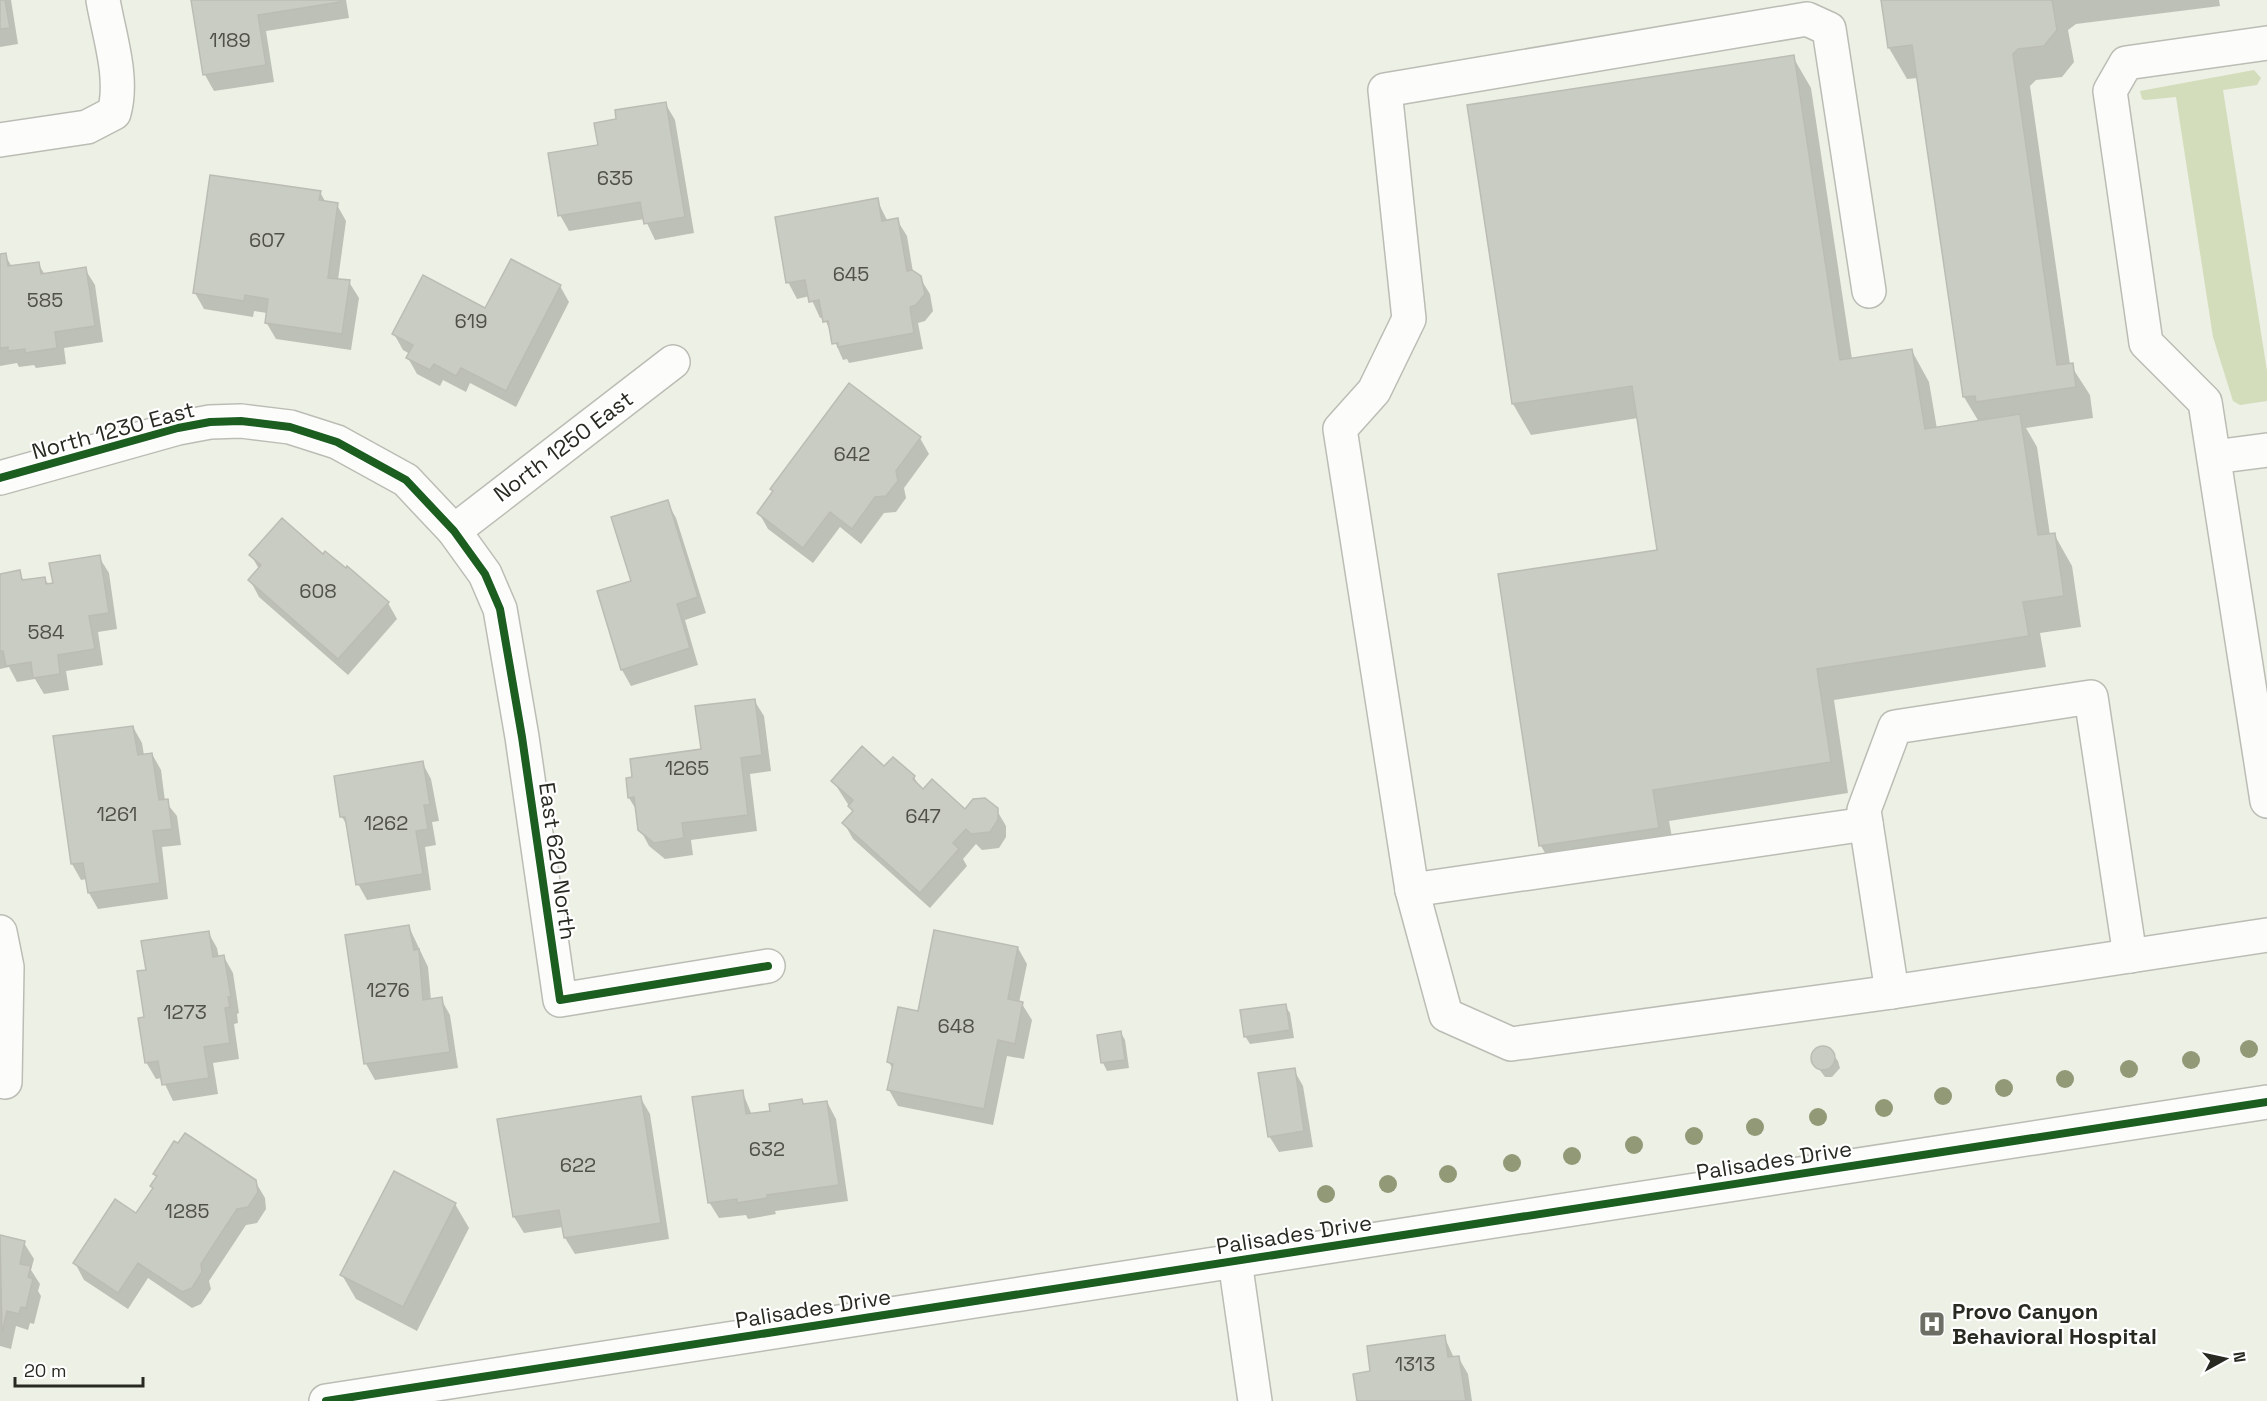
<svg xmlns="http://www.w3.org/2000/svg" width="2267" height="1401" viewBox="0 0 2267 1401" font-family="'Space Grotesk',sans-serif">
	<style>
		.green { fill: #d3dcbb }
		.shadow { fill: #0003 }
		.building { fill: #c9ccc2; stroke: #bbbdb5; stroke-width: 1.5 }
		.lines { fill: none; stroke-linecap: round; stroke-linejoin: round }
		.minor-casing { stroke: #bbbdb5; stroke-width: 36 }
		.minor { stroke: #fcfdfb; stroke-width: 33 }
		.cycleway-casing { stroke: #fff; stroke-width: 11 }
		.cycleway { stroke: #1b5e20; stroke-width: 8 }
		.tree { fill: #919977 }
		.labels { text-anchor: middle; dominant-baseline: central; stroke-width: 4.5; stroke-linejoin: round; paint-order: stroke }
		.number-label { font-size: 20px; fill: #50524a }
		.street-label { font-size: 22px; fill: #282a22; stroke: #fff }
		.poi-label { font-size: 22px; font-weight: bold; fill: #282a22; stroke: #fff; text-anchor: start }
	</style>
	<rect width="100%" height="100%" fill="#edf0e4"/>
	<polygon class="green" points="2254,70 2261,78 2257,85 2223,90 2267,371 2267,401 2240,405 2233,401 2213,337 2176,97 2145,100 2142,99 2140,91"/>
	<g class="shadow">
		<polygon points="0,0 11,0 18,44 0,47"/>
		<polygon points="192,0 346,0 349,18 266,31 274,82 214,91 205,75"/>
		<polygon points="1883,0 2219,0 2220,6 2076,24 2068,30 2074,62 2062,77 2036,80 2030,86 2070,364 2090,395 2093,418 2026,428 2037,447 2050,535 2054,534 2072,566 2081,627 2040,633 2046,667 1834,700 1848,793 1669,821 1676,859 1559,877 1541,846 1659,551 1638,418 1531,435 1513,404 1793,57 1811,88 1852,359 1912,351 1929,382 1937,429 1979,422 1964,397 1918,78 1907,79 1889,48"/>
		<polygon points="665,103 675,120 694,233 655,240 645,219 569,231 560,215 618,120"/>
		<polygon points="320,192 326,203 337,205 346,221 338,280 349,282 359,298 351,350 276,339 266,322 267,313 254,311 253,317 204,309 195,293"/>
		<polygon points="877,200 888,222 897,220 907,236 913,272 920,278 930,294 933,311 925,321 918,323 923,349 849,363 847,359 843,360 824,317 820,318 810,296 797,299 788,282"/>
		<polygon points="5,255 12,267 38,263 45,275 85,269 95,285 103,342 64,348 66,364 36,368 34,365 19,367 17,363 0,366 0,256"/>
		<polygon points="560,286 569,302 516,407 470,383 466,392 443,380 440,386 417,374 408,358 410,354 403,350 394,334 486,310"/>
		<polygon points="920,438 929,454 904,488 906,498 896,512 884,513 861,544 840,527 813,563 768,529 759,513 774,492"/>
		<polygon points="667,502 676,518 706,613 685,620 698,665 631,686 622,670 599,592 633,581"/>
		<polygon points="251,555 323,556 388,603 397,619 348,675 259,597 250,580 259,569"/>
		<polygon points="99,557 109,573 117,629 98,632 103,665 66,671 69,690 44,694 35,679 17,682 9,667 0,669 0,575 19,572 24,581 44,578 49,585 54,585"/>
		<polygon points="754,700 764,716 771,771 750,774 757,831 691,840 693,855 665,859 649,846 640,829 637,811 629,798 702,750"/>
		<polygon points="133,727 142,743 144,755 152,754 161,770 165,801 177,816 181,845 162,847 168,899 98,909 89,893 87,879 81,880 72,864"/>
		<polygon points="422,762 431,779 439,821 432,822 436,845 425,847 431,890 367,900 358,884 348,827 342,817"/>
		<polygon points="884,768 914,777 920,788 965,811 996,809 1006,826 1006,837 999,848 982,850 976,844 963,859 967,866 930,908 853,839 844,823 853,812 833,781"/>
		<polygon points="409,927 428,967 431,1000 441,999 450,1015 458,1068 375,1080 366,1064 347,936"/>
		<polygon points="208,932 217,948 219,958 224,957 233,973 239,1013 237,1014 238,1023 234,1024 239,1059 213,1063 218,1094 173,1101 162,1078 156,1079 146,1062 147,971"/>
		<polygon points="1018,948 1027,964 1019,1003 1022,1004 1032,1020 1024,1059 1007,1056 993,1125 898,1106 889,1090 893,1070 889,1062 919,1013"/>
		<polygon points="1285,1006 1290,1013 1294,1038 1250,1044 1245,1036"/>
		<polygon points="1121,1033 1125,1040 1129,1068 1107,1071 1103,1063 1099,1036"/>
		<polygon points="1821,1047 1828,1048 1838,1061 1840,1068 1832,1077 1825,1077 1813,1061 1814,1054"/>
		<polygon points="1294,1070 1303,1086 1313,1147 1279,1152 1269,1136"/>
		<polygon points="742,1091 752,1115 772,1112 801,1101 804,1106 827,1102 836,1119 848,1201 775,1211 776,1214 748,1219 746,1215 719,1218 709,1202"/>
		<polygon points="640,1097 650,1114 669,1239 575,1254 565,1238 563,1227 524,1233 514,1217 498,1120"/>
		<polygon points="154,1174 255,1181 265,1198 266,1209 257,1223 246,1225 209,1281 211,1289 201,1304 192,1308 148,1278 128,1309 84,1280 75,1263 137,1215 154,1189 157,1178"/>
		<polygon points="455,1204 469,1228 417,1331 356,1299 342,1275"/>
		<polygon points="0,1236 24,1243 34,1259 31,1270 40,1284 38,1291 41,1296 34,1324 30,1323 28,1330 16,1326 11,1349 0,1346"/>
		<polygon points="1444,1336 1454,1358 1458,1357 1468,1374 1472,1401 1358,1401 1372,1372"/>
	</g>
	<g class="building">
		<polygon points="0,0 5,0 10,28 0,29"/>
		<polygon points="191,0 340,0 340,2 258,15 266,65 203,75"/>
		<polygon points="1881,0 2052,0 2057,30 2044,46 2018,49 2013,54 2057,365 2073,363 2076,387 1976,402 1975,396 1963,397 1912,45 1888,48"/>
		<polygon points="1794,55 1840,360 1912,349 1925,429 2020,414 2038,535 2055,533 2064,596 2023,602 2029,636 1817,669 1831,762 1653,790 1659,828 1539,846 1498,574 1657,550 1632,386 1512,404 1467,105"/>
		<polygon points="666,102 685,217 644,224 640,202 558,216 548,153 598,145 594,123 616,119 615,110"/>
		<polygon points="210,175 321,191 319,200 338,203 328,278 350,280 342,334 265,323 268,299 245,295 244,301 193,293"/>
		<polygon points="878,198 882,221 898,218 907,271 912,270 921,276 925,294 916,305 910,307 914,333 838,347 838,343 832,344 828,321 823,322 819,300 809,302 805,280 786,283 775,217"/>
		<polygon points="6,253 8,266 39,262 41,274 86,267 95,326 55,332 57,348 25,353 25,349 8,351 8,347 0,348 0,254"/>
		<polygon points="511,259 561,285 506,391 461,368 456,376 434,364 430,370 406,358 413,345 392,334 423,275 485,308"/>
		<polygon points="849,383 921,437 896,471 898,481 886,496 875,497 852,529 830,512 803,548 757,513 773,491 770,489"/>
		<polygon points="668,500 698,597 677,604 690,648 621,670 597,591 631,581 611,517"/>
		<polygon points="282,518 323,554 325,551 346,568 347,566 389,602 338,659 248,580 261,565 249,555"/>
		<polygon points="100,555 109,613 89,616 95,649 58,655 60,674 33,678 31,662 6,666 3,651 0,651 0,574 20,570 22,580 45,577 46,584 53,583 49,563"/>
		<polygon points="755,699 762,755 741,758 748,815 682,823 684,838 654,843 638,830 634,797 628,798 626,778 632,777 630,759 701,749 695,706"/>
		<polygon points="133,726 138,755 152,753 159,800 168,799 172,829 153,831 160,883 88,893 83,863 71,864 53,736"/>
		<polygon points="862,746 884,766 893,757 915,776 913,779 923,789 932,779 965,809 973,799 985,798 998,808 998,820 990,832 971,834 966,829 953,843 959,849 920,893 842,823 853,811 848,806 853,800 831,781"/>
		<polygon points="423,761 430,805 424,805 428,829 416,831 423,874 356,885 345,817 340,817 334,776"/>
		<polygon points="409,925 414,950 419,949 423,1000 442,997 450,1052 364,1064 345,935"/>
		<polygon points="934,930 1018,947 1008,999 1023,1002 1015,1044 998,1040 984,1109 887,1090 893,1064 887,1062 898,1007 918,1011"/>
		<polygon points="209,931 213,957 224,955 231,997 228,997 230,1007 225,1008 230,1043 204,1047 209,1078 162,1085 158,1061 145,1063 138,1018 144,1017 137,971 146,970 141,941"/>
		<polygon points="1286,1004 1290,1030 1244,1037 1240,1010"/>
		<polygon points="1121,1031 1125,1060 1101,1063 1097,1035"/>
		<circle cx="1823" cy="1058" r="12"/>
		<polygon points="1295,1068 1304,1131 1268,1137 1258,1073"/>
		<polygon points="743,1090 746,1114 770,1111 769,1104 802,1099 803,1104 827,1101 839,1185 767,1195 767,1198 737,1203 737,1199 708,1203 692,1097"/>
		<polygon points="641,1096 661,1223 564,1238 559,1210 513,1217 497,1119"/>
		<polygon points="185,1133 256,1180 258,1192 248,1207 237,1209 201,1264 202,1272 192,1288 182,1292 138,1263 118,1293 73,1263 115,1199 136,1213 153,1188 150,1186 157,1176 153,1174 174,1141 178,1143"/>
		<polygon points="394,1171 456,1203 403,1307 340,1275"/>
		<polygon points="0,1235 25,1241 20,1264 31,1266 28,1277 33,1279 26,1308 21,1307 19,1314 7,1311 2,1333"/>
		<polygon points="1445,1335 1448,1357 1459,1356 1466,1401 1357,1401 1353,1374 1370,1371 1367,1346"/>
	</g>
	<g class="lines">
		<defs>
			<g id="minor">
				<polyline points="2267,43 2126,63 2110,91 2146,343 2205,402 2267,801"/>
				<path d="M0 140 87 127 114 113C124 78 109 35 103 0"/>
				<polyline points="1869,291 1829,29 1807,19 1385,90 1409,319 1374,391 1340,429 1412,890 1446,1015 1511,1044 1892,992 2267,935"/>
				<polyline points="2214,457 2267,450"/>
				<polyline points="0,478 178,428 210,422 241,421 290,427 337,442 406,480 454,531 485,574 500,609 522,737 560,1000 768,966"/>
				<polyline points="454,531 673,362"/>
				<polyline points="1412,890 1866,824"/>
				<polyline points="0,932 7,967 5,1082"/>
				<polyline points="1892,992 1864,810 1895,727 2091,697 2130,956"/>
				<polyline points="1235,1261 1255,1401"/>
				<polyline points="326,1401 2267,1102"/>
			</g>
		</defs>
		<use href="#minor" class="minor-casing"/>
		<use href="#minor" class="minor"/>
		<defs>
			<g id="cycleway">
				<polyline points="0,478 178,428 210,422 241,421 290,427 337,442 406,480 454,531 485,574 500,609 522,737 560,1000 768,966"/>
				<polyline points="326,1401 2267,1102"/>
			</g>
		</defs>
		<use href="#cycleway" class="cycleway-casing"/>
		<use href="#cycleway" class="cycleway"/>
	</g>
	<g class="tree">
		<circle cx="2249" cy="1049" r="9"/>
		<circle cx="2191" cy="1060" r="9"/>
		<circle cx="2129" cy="1069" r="9"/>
		<circle cx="2065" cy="1079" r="9"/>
		<circle cx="2004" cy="1088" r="9"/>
		<circle cx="1943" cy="1096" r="9"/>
		<circle cx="1884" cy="1108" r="9"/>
		<circle cx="1818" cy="1117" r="9"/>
		<circle cx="1755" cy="1127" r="9"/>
		<circle cx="1694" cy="1136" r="9"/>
		<circle cx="1634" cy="1145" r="9"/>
		<circle cx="1572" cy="1156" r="9"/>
		<circle cx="1512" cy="1163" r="9"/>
		<circle cx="1448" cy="1174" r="9"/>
		<circle cx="1388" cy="1184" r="9"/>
		<circle cx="1326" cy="1194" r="9"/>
	</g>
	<defs>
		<symbol id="hospital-square" viewBox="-11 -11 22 22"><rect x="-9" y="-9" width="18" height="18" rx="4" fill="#6d6f66" stroke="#fff"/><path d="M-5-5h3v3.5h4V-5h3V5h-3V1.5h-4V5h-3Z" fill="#fff"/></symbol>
	</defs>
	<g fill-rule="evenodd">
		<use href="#hospital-square" x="1917" y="1309" width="30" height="30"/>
	</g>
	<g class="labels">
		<g class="number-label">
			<text x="230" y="40">1189</text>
			<text x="615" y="178">635</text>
			<text x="267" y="240">607</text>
			<text x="851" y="274">645</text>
			<text x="45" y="300">585</text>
			<text x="471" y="321">619</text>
			<text x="852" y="454">642</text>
			<text x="318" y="591">608</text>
			<text x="46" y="632">584</text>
			<text x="687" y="768">1265</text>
			<text x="117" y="814">1261</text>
			<text x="923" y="816">647</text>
			<text x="386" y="823">1262</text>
			<text x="388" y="990">1276</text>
			<text x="185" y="1012">1273</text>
			<text x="956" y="1026">648</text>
			<text x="767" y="1149">632</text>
			<text x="578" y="1165">622</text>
			<text x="187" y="1211">1285</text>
			<text x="1415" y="1364">1313</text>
		</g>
		<g class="street-label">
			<text transform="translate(113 430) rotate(-15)">North 1230 East</text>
			<text transform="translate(563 446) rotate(-37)">North 1250 East</text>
			<text transform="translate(558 861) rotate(82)">East 620 North</text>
			<text transform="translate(1774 1160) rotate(-9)">Palisades Drive</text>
			<text transform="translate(1294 1234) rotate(-9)">Palisades Drive</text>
			<text transform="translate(813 1308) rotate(-9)">Palisades Drive</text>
		</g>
		<g class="poi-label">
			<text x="1952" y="1311">Provo Canyon<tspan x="1952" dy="25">Behavioral Hospital</tspan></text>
		</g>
	</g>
	<g transform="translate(2225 1359) rotate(82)" stroke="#ffffff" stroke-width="4.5" paint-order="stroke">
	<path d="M0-4.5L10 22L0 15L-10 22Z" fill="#282a22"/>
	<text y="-9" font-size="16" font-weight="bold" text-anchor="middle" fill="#282a22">N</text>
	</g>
	<path d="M15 1377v9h128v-9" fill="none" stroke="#282a22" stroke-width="3"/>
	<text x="24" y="1377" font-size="18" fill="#282a22" stroke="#ffffff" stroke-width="4.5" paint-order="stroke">20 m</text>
</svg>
